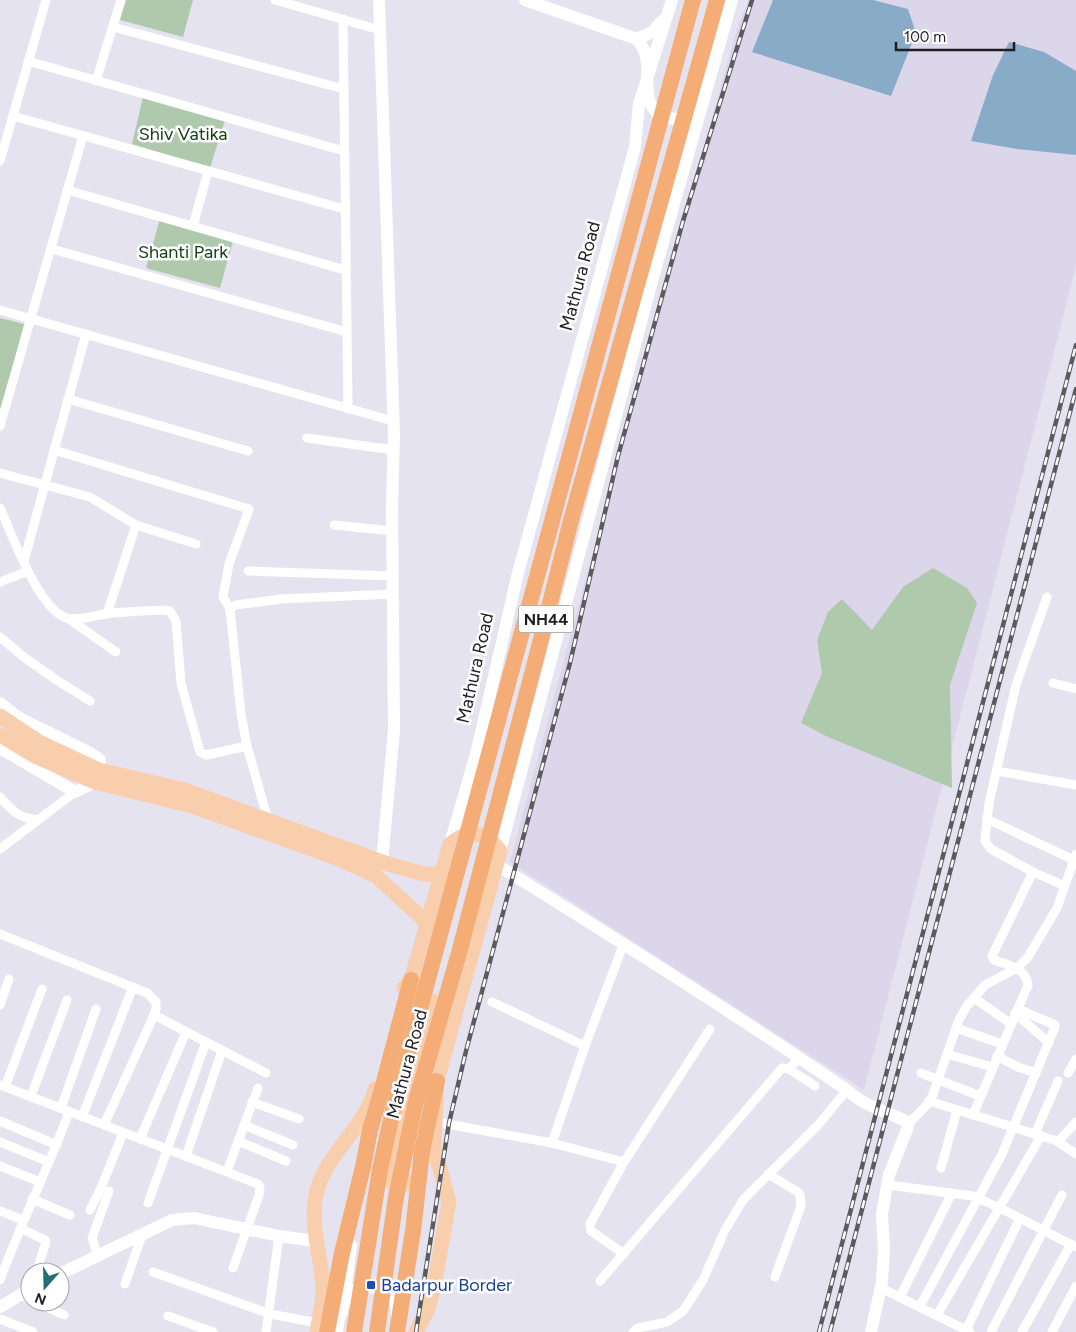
<svg xmlns="http://www.w3.org/2000/svg" width="1076" height="1332" viewBox="0 0 1076 1332" font-family="Figtree,sans-serif">
	<style>
		.built { fill: #dbd6ea }
		.green { fill: #aec9ac }
		.water { fill: #88acc8 }
		.lines { fill: none; stroke-linecap: round; stroke-linejoin: round }
		.street { stroke: #fff; stroke-width: 9 }
		.secondary { stroke: #fff; stroke-width: 12 }
		.primary { stroke: #f9cead; stroke-width: 15 }
		.highway { stroke: #f5ad77; stroke-width: 16 }
		.rail-casing { stroke: #5c5a61; stroke-width: 4.5 }
		.rail { stroke: #fff; stroke-width: 2.5; stroke-dasharray: 8; stroke-linecap: butt }
		.transit-dot { fill: #1a4fb4; stroke: #fff; stroke-width: 2 }
		.labels { text-anchor: middle; dominant-baseline: central; stroke-width: 5; stroke-linejoin: round; paint-order: stroke }
		.shield { fill: #fff; stroke: #626164; stroke-width: 1 }
		.shield-label { font-size: 16px; font-weight: bold; fill: #1e1d22 }
		.park-label { font-size: 18px; fill: #134014; stroke: #fff }
		.street-label { font-size: 18px; fill: #1e1d22; stroke: #fff }
		.transit-label { font-size: 18px; fill: #164399; stroke: #fff; text-anchor: start }
	</style>
	<rect width="100%" height="100%" fill="#e6e3f0"/>
	<polygon class="built" points="749,0 1076,0 1076,266 864,1090 510,862 633,402 738,25"/>
	<g class="green">
		<polygon points="126,0 193,0 183,37 120,20"/>
		<polygon points="143,97 225,120 210,168 132,144"/>
		<polygon points="160,219 233,241 220,288 146,268"/>
		<polygon points="0,318 24,324 0,416"/>
		<polygon points="933,568 967,588 977,603 950,685 952,788 828,737 801,723 822,673 817,640 828,612 842,599 872,630 903,587"/>
	</g>
	<g class="water">
		<polygon points="773,0 873,0 908,9 916,33 891,96 752,52"/>
		<polygon points="1009,42 1044,52 1076,71 1076,155 1017,149 971,141 993,75"/>
	</g>
	<g class="lines">
		<g class="street">
			<polyline points="275,0 380,30"/>
			<polyline points="343,19 348,409"/>
			<polyline points="113,27 344,89"/>
			<polyline points="28,61 344,151"/>
			<polyline points="96,81 121,0"/>
			<polyline points="13,116 344,209"/>
			<polyline points="0,161 46,0"/>
			<polyline points="67,190 345,270"/>
			<polyline points="193,226 208,171"/>
			<polyline points="52,249 347,332"/>
			<polyline points="0,310 393,421"/>
			<polyline points="68,399 248,451"/>
			<polyline points="0,426 83,136"/>
			<polyline points="307,438 394,450"/>
			<polyline points="54,450 249,509 229,564 223,597 230,609"/>
			<polyline points="0,473 90,497 136,525 196,544"/>
			<path d="M0 508C12 534 39 611 67 618 79 621 93 616 105 614 124 611 144 611 163 610L170 611 176 621 181 683 200 752 206 755 247 746"/>
			<polyline points="334,525 393,531"/>
			<polyline points="24,561 86,334"/>
			<polyline points="248,571 393,576"/>
			<polyline points="0,582 28,571"/>
			<polyline points="1047,597 1016,685 989,803 985,840 987,844 991,849 1033,872 1065,886"/>
			<polyline points="107,614 136,525"/>
			<polyline points="69,619 116,652"/>
			<polyline points="0,637 25,658 58,681 90,701"/>
			<polyline points="1053,683 1076,689"/>
			<polyline points="997,771 1076,785"/>
			<path d="M0 797C13 811 17 817 37 820"/>
			<polyline points="987,819 1074,860"/>
			<polyline points="268,820 247,746 241,714 230,609 236,605 281,599 393,594"/>
			<polyline points="0,849 75,792"/>
			<polyline points="0,934 147,993 156,1002 156,1010 150,1024 104,1125"/>
			<polyline points="974,998 1010,1023"/>
			<polyline points="492,1002 585,1046"/>
			<polyline points="0,1005 9,979"/>
			<polyline points="1015,1013 1049,1043"/>
			<polyline points="154,1015 266,1073"/>
			<polyline points="956,1028 1002,1044"/>
			<polyline points="947,1054 992,1067"/>
			<polyline points="997,1056 1018,1067 1036,1073"/>
			<polyline points="789,1069 815,1086"/>
			<polyline points="921,1073 980,1096"/>
			<polyline points="1068,1073 1076,1059"/>
			<polyline points="0,1085 258,1184 260,1188 259,1195 233,1268"/>
			<polyline points="5,1087 42,989"/>
			<polyline points="31,1096 67,1000"/>
			<polyline points="929,1101 1057,1141 1076,1154"/>
			<polyline points="252,1102 299,1119"/>
			<polyline points="61,1108 96,1009"/>
			<path d="M973 1115 1028 985C1026 967 1007 965 994 960L992 956 1033 872"/>
			<polyline points="82,1117 133,987"/>
			<polyline points="0,1121 57,1145"/>
			<polyline points="436,1122 552,1143 624,1162"/>
			<polyline points="908,1124 927,1105 932,1097 959,1020 967,1006 985,985 1017,968 1028,957 1057,908 1076,854"/>
			<polyline points="244,1125 293,1145"/>
			<polyline points="1035,1134 1058,1081"/>
			<polyline points="140,1139 186,1032"/>
			<polyline points="238,1141 286,1161"/>
			<polyline points="0,1142 49,1162"/>
			<polyline points="1058,1142 1076,1122"/>
			<polyline points="552,1143 585,1046 624,943"/>
			<polyline points="186,1156 222,1051"/>
			<polyline points="0,1166 40,1182"/>
			<polyline points="941,1168 957,1110"/>
			<polyline points="227,1171 258,1088"/>
			<polyline points="768,1174 798,1192 800,1195 801,1206 775,1277"/>
			<polyline points="888,1185 973,1196 1000,1208 1076,1247"/>
			<polyline points="32,1199 70,1215"/>
			<polyline points="148,1203 206,1042"/>
			<polyline points="90,1210 101,1188 123,1133"/>
			<polyline points="0,1211 23,1220"/>
			<polyline points="20,1228 45,1240 46,1242 39,1264 40,1272"/>
			<polyline points="624,1254 594,1233 591,1231 590,1224 624,1162 710,1029"/>
			<polyline points="98,1256 92,1238 109,1191"/>
			<polyline points="153,1272 270,1314 318,1323"/>
			<path d="M0 1280C21 1223 48 1169 69 1112"/>
			<polyline points="600,1281 782,1068 789,1069 799,1058"/>
			<polyline points="125,1284 142,1235"/>
			<polyline points="881,1288 970,1332"/>
			<polyline points="21,1295 30,1299"/>
			<polyline points="900,1297 952,1193"/>
			<polyline points="36,1302 64,1315"/>
			<polyline points="920,1306 1002,1154 1055,1027 1055,1025 1018,1009"/>
			<polyline points="937,1315 1041,1136"/>
			<polyline points="168,1316 213,1332"/>
			<polyline points="0,1319 33,1332"/>
			<polyline points="966,1330 1020,1218"/>
			<polyline points="266,1332 279,1236"/>
			<polyline points="633,1332 638,1328 667,1322 683,1311 703,1280 725,1230 743,1200 819,1124 847,1090"/>
			<polyline points="991,1332 1062,1195"/>
			<polyline points="1022,1332 1071,1244"/>
			<polyline points="1052,1332 1076,1286"/>
		</g>
		<g class="secondary">
			<polyline points="379,0 394,435 392,506 394,730 382,862"/>
			<path d="M525 0 637 39C641 45 645 50 646 57 651 77 639 107 665 117 674 120 684 119 692 114"/>
			<polyline points="637,39 652,32 662,21"/>
			<polyline points="0,703 19,718 90,753 100,760 99,770 95,782 75,792 0,748"/>
			<polyline points="450,844 476,754 518,573 635,147 639,104 672,0"/>
			<polyline points="500,851 652,281 732,0"/>
			<path d="M497 865C615 938 732 1012 847 1090 864 1106 885 1111 906 1121L908 1127 889 1175 882 1214 884 1249 882 1282 871 1332"/>
			<polyline points="60,1274 172,1220 194,1218 279,1236 315,1241"/>
			<polyline points="0,1307 30,1289"/>
			<polyline points="342,1312 351,1245"/>
			<path d="M337 1332C338 1321 342 1304 349 1294 360 1281 387 1287 394 1301 397 1305 397 1311 397 1316"/>
		</g>
		<g class="primary">
			<polyline points="0,716 39,742 99,770 185,790 388,864 420,873 441,876"/>
			<polyline points="0,735 35,756 95,782 192,806 339,859 376,876 422,918 427,926"/>
			<path d="M404 988 411 980 450 844C470 829 485 831 500 851L437 1081 434 1147 449 1202 434 1286 428 1309 416 1332"/>
			<path d="M419 1179C407 1186 398 1186 386 1178 384 1156 399 1134 405 1113 416 1076 425 1039 432 1001"/>
			<path d="M317 1332C319 1318 324 1301 323 1287 321 1253 307 1218 319 1184 331 1150 367 1124 375 1089"/>
		</g>
		<g class="highway">
			<polyline points="327,1332 342,1253 363,1167 370,1130 382,1089 411,980"/>
			<polyline points="354,1332 380,1169 395,1101 693,0"/>
			<polyline points="377,1332 396,1197 415,1105 459,953 539,647 570,524 717,0"/>
			<polyline points="397,1332 413,1231 422,1151 437,1081"/>
		</g>
		<defs>
			<g id="rail">
				<polyline points="416,1332 449,1123 466,1051 570,663 618,456 683,221 752,0"/>
				<polyline points="819,1332 1076,345"/>
				<polyline points="830,1332 1076,389"/>
			</g>
		</defs>
		<use href="#rail" class="rail-casing"/>
		<use href="#rail" class="rail"/>
	</g>
	<rect class="transit-dot" x="366" y="1280" width="10" height="10" rx="2.5"/>
	<g class="labels">
		<rect class="shield" x="518.5" y="605.5" width="55" height="27" rx="4"/>
		<g class="shield-label">
			<text x="546" y="619">NH44</text>
		</g>
		<g class="park-label">
			<text x="183" y="134">Shiv Vatika</text>
			<text x="183" y="252">Shanti Park</text>
		</g>
		<g class="street-label">
			<text transform="translate(580 276) rotate(-75)">Mathura Road</text>
			<text transform="translate(475 668) rotate(-77)">Mathura Road</text>
			<text transform="translate(407 1064) rotate(-75)">Mathura Road</text>
		</g>
		<g class="transit-label">
			<text x="381" y="1285">Badarpur Border</text>
		</g>
	</g>
	<g transform="translate(45 1287) rotate(200)"><circle r="24" fill="#ffffff" stroke="#a5a5a7"/>
	<path d="M0-4L9 19L0 12L-9 19Z" fill="#246e76"/>
	<text y="-8" font-size="14" font-weight="bold" text-anchor="middle" fill="#1e1d22">N</text>
	</g>
	<path d="M896 42v8h118v-8" fill="none" stroke="#1e1d22" stroke-width="2.5"/>
	<text x="904" y="42" font-size="15" fill="#1e1d22" stroke="#ffffff" stroke-width="4" paint-order="stroke">100 m</text>
</svg>
